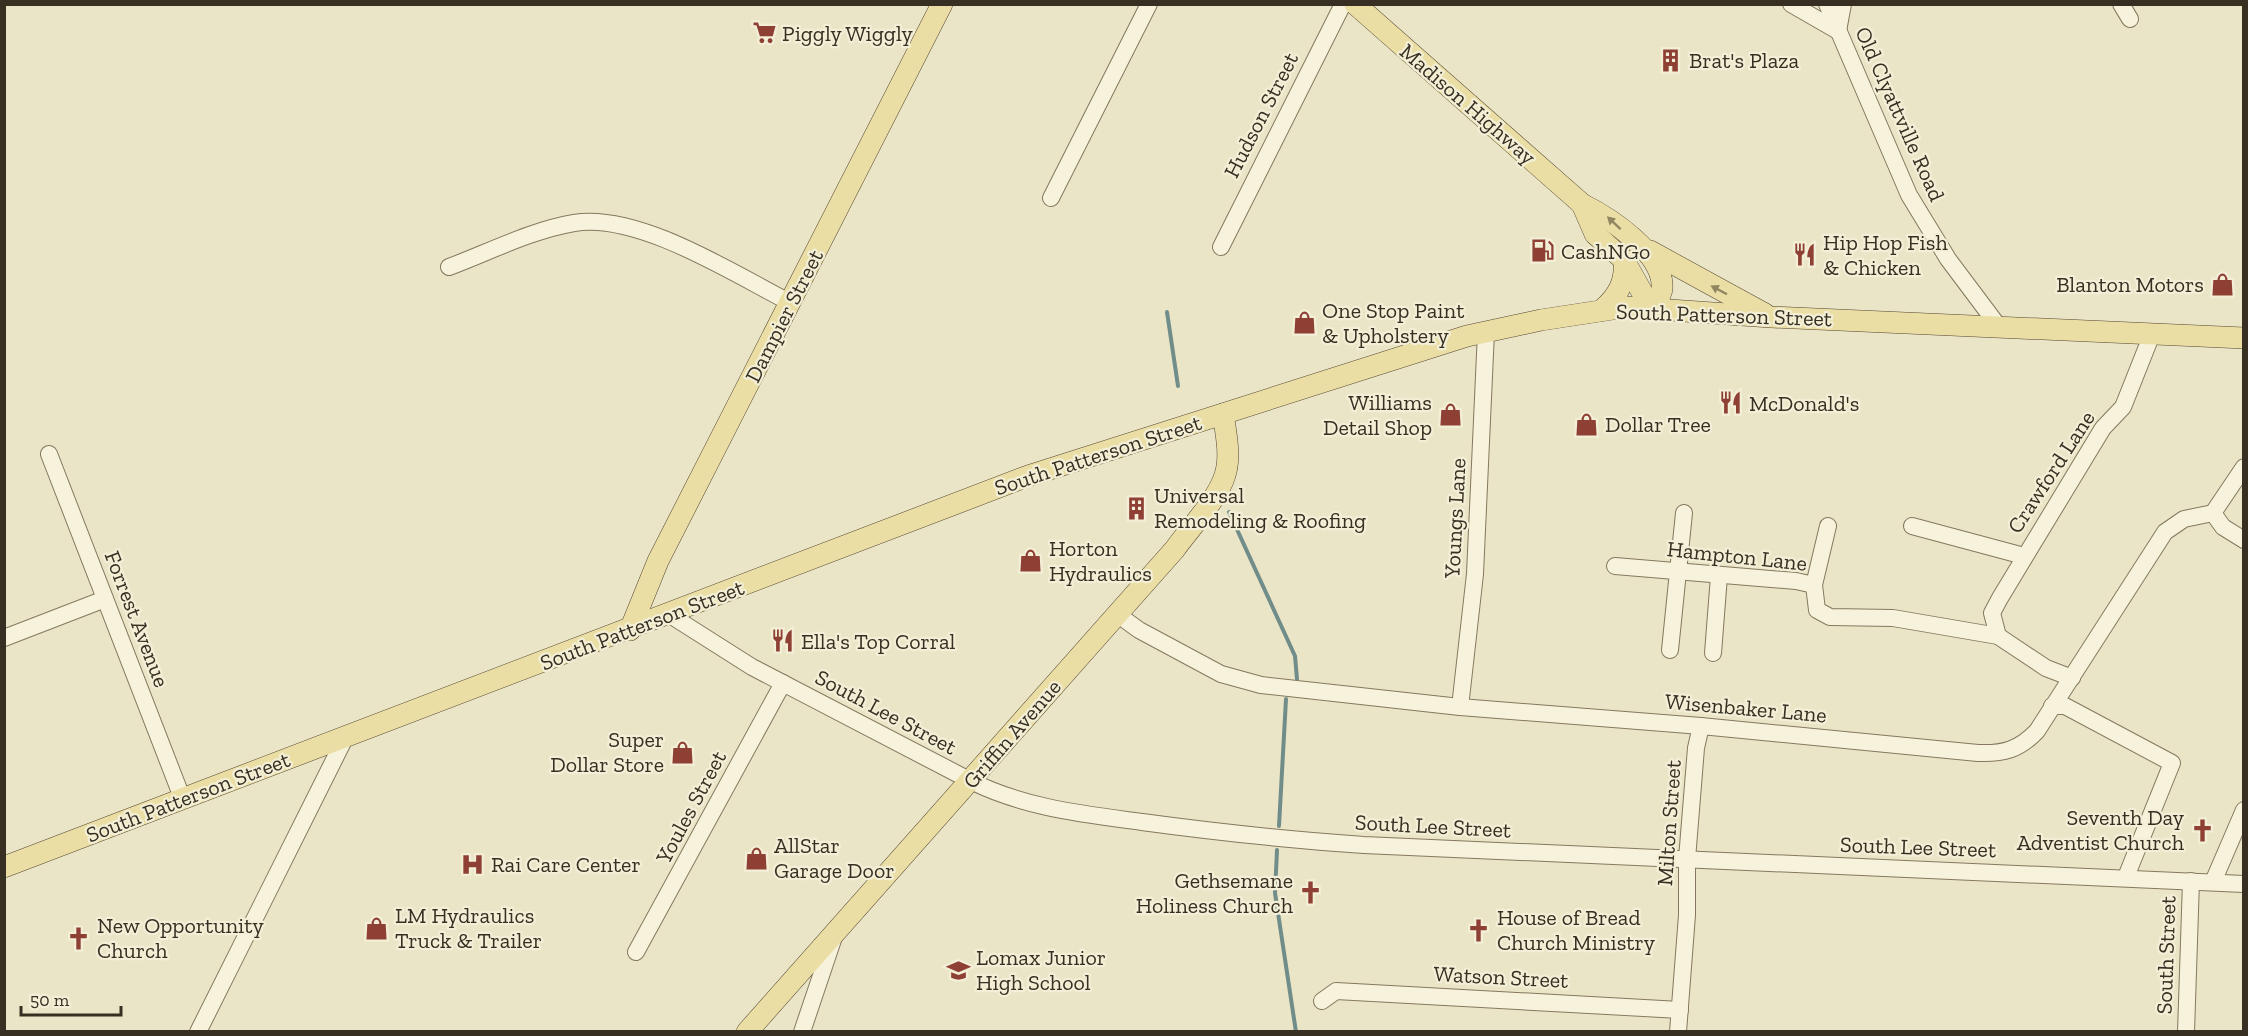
<svg xmlns="http://www.w3.org/2000/svg" width="2248" height="1036" viewBox="0 0 2248 1036" font-family="'Zilla Slab',serif">
	<style>
		.lines { fill: none; stroke-linecap: round; stroke-linejoin: round }
		.stream { stroke: #708d8a; stroke-width: 4 }
		.minor-casing { stroke: #85785e; stroke-width: 18 }
		.major-casing { stroke: #544632; stroke-width: 22 }
		.minor { stroke: #f6f2db; stroke-width: 16 }
		.major { stroke: #eadea4; stroke-width: 21 }
		.oneway { fill: #908662 }
		.labels { text-anchor: middle; dominant-baseline: central; stroke-width: 4.5; stroke-linejoin: round; paint-order: stroke }
		.poi-label { font-size: 22px; fill: #372f21; stroke: #f3efd7; text-anchor: start }
		.street-label { font-size: 22px; fill: #372f21; stroke: #f3efd7 }
	</style>
	<rect width="100%" height="100%" fill="#ebe5c8"/>
	<g class="lines">
		<g class="stream">
			<polyline points="1167,312 1178,386"/>
			<polyline points="1229,512 1295,656 1297,679"/>
			<polyline points="1279,826 1286,699"/>
			<polyline points="1277,850 1275,893 1296,1032"/>
		</g>
		<defs>
			<g id="minor">
				<polyline points="1791,4 1838,31 1843,4"/>
				<polyline points="1827,4 1909,195 1948,259 1999,327"/>
				<polyline points="2121,4 2130,19"/>
				<polyline points="1051,198 1149,4"/>
				<polyline points="1221,247 1343,4"/>
				<path d="M449 267C489 252 532 230 574 223 638 212 734 274 791 303"/>
				<polyline points="49,454 183,800"/>
				<polyline points="2213,513 2223,527 2244,540"/>
				<polyline points="1828,526 1814,585 1817,610 1830,617 1893,618 1998,636 2046,668 2072,678"/>
				<polyline points="1912,526 2024,556"/>
				<polyline points="1615,566 1796,581 1814,585"/>
				<path d="M1117 614 1139 630 1221 674 1261 685 1460 707 1701 726 1978 753C2003 754 2019 750 2037 731L2165 532 2184 519 2213 513 2244 467"/>
				<path d="M670 615 752 667 971 781C1025 808 1083 814 1142 822 1216 832 1290 840 1364 845L2244 884"/>
				<polyline points="1998,636 1992,613 2000,598 2103,428 2123,407 2152,334"/>
				<polyline points="4,638 105,599"/>
				<polyline points="1670,650 1684,513"/>
				<polyline points="1713,653 1719,576"/>
				<polyline points="2052,706 2065,706 2172,763 2126,877"/>
				<polyline points="1460,707 1475,574 1486,332"/>
				<polyline points="2213,882 2244,810"/>
				<polyline points="636,952 783,683"/>
				<polyline points="1322,1001 1336,991 1680,1010"/>
				<polyline points="198,1032 345,738"/>
				<polyline points="802,1032 834,937"/>
				<polyline points="1678,1032 1687,915 1687,859 1696,748 1701,726"/>
				<polyline points="2186,1032 2191,881"/>
			</g>
			<g id="major">
				<path d="M1355 4 1582 204C1610 218 1665 254 1662 289 1661 296 1655 304 1652 310"/>
				<polyline points="1582,204 1595,234 1624,260 1652,310"/>
				<polyline points="1650,251 1765,314"/>
				<path d="M1602 310C1618 296 1626 282 1624 260"/>
				<polyline points="630,630 658,561 942,4"/>
				<polyline points="4,867 1028,476 1467,336 1541,320 1626,307 1771,317 2244,338"/>
				<path d="M747 1032 1175 549C1189 529 1218 499 1225 475 1231 457 1226 433 1223 414"/>
			</g>
		</defs>
		<use href="#minor" class="minor-casing"/>
		<use href="#major" class="major-casing"/>
		<use href="#minor" class="minor"/>
		<use href="#major" class="major"/>
	</g>
	<defs><path id="oneway-solid" d="M-6-.8H1V-3.2L6.5 0L1 3.2V.8H-6Z" transform="scale(1.5)"/></defs>
	<g class="oneway">
		<use href="#oneway-solid" transform="translate(1614 223) rotate(-137)"/>
		<use href="#oneway-solid" transform="translate(1719 290) rotate(-152)"/>
	</g>
	<defs>
		<symbol id="supermarket-bare" viewBox="-9 -9 18 18"><path d="M-6-5.5h2.5l.6 2H6L4.5 2H-2.5L-4.4-4H-6ZM-1.5 3.2a1.3 1.3 0 1 0 .1 0ZM3 3.2a1.3 1.3 0 1 0 .1 0Z" fill="#8f4034" stroke="#f3efd7" stroke-width="2.5" paint-order="stroke"/></symbol>
		<symbol id="building-bare" viewBox="-9 -9 18 18"><path d="M-4-6H4V6H1V3H-1V6H-4ZM-2.5-4.3h1.7v1.8h-1.7ZM.8-4.3h1.7v1.8H.8ZM-2.5-1h1.7V.8h-1.7ZM.8-1h1.7V.8H.8Z" fill="#8f4034" stroke="#f3efd7" stroke-width="2.5" paint-order="stroke"/></symbol>
		<symbol id="fuel-bare" viewBox="-9 -9 18 18"><path d="M-5.5-6h7V0h2V4h1.3V-2.5L3-4.5l.8-.8L6-3V5H2.5V1h-1V6h-7ZM-4.2-4.7v3.2H.2V-4.7Z" fill="#8f4034" stroke="#f3efd7" stroke-width="2.5" paint-order="stroke"/></symbol>
		<symbol id="restaurant-bare" viewBox="-9 -9 18 18"><path d="M-5-6h1v4h1v-4h1v4h1v-4h1v5L-1.5 .5V6h-2V.5L-5-1ZM5-6V6H3V1.5H1.5Q1.5-4 5-6Z" fill="#8f4034" stroke="#f3efd7" stroke-width="2.5" paint-order="stroke"/></symbol>
		<symbol id="shop-bare" viewBox="-9 -9 18 18"><path d="M-5-2.5h2.3a2.7 3.5 0 0 1 5.4 0H5L5.5 6h-11ZM-1.5-2.5h3a1.5 2.3 0 0 0-3 0Z" fill="#8f4034" stroke="#f3efd7" stroke-width="2.5" paint-order="stroke"/></symbol>
		<symbol id="church-bare" viewBox="-9 -9 18 18"><path d="M-1.2-6h2.4v3.5h3.3v2.4h-3.3V6h-2.4V-.1h-3.3v-2.4h3.3Z" fill="#8f4034" stroke="#f3efd7" stroke-width="2.5" paint-order="stroke"/></symbol>
		<symbol id="hospital-bare" viewBox="-9 -9 18 18"><path d="M-5-5h3v3.5h4V-5h3V5h-3V1.5h-4V5h-3Z" fill="#8f4034" stroke="#f3efd7" stroke-width="2.5" paint-order="stroke"/></symbol>
		<symbol id="school-bare" viewBox="-9 -9 18 18"><path d="M0-5L7-2L0 1L-7-2ZM-4 1L0 2.5L4 1V4Q0 6-4 4Z" fill="#8f4034" stroke="#f3efd7" stroke-width="2.5" paint-order="stroke"/></symbol>
	</defs>
	<g fill-rule="evenodd">
		<use href="#supermarket-bare" x="748" y="16" width="33" height="33"/>
		<use href="#building-bare" x="1654" y="44" width="33" height="33"/>
		<use href="#fuel-bare" x="1526" y="234" width="33" height="33"/>
		<use href="#restaurant-bare" x="1788" y="238" width="33" height="33"/>
		<use href="#shop-bare" x="2206" y="268" width="33" height="33"/>
		<use href="#shop-bare" x="1288" y="306" width="33" height="33"/>
		<use href="#restaurant-bare" x="1714" y="386" width="33" height="33"/>
		<use href="#shop-bare" x="1434" y="398" width="33" height="33"/>
		<use href="#shop-bare" x="1570" y="408" width="33" height="33"/>
		<use href="#building-bare" x="1120" y="492" width="33" height="33"/>
		<use href="#shop-bare" x="1014" y="544" width="33" height="33"/>
		<use href="#restaurant-bare" x="766" y="624" width="33" height="33"/>
		<use href="#shop-bare" x="666" y="736" width="33" height="33"/>
		<use href="#church-bare" x="2186" y="814" width="33" height="33"/>
		<use href="#shop-bare" x="740" y="842" width="33" height="33"/>
		<use href="#hospital-bare" x="456" y="848" width="33" height="33"/>
		<use href="#church-bare" x="1294" y="876" width="33" height="33"/>
		<use href="#shop-bare" x="360" y="912" width="33" height="33"/>
		<use href="#church-bare" x="1462" y="914" width="33" height="33"/>
		<use href="#church-bare" x="62" y="922" width="33" height="33"/>
		<use href="#school-bare" x="942" y="954" width="33" height="33"/>
	</g>
	<g class="labels">
		<g class="poi-label">
			<text x="782" y="33">Piggly Wiggly</text>
			<text x="1689" y="60">Brat's Plaza</text>
			<text x="1823" y="242">Hip Hop Fish<tspan x="1823" dy="25">&amp; Chicken</tspan></text>
			<text x="1561" y="251">CashNGo</text>
			<text x="2204" y="284" text-anchor="end">Blanton Motors</text>
			<text x="1322" y="310">One Stop Paint<tspan x="1322" dy="25">&amp; Upholstery</tspan></text>
			<text x="1432" y="402" text-anchor="end">Williams<tspan x="1432" dy="25">Detail Shop</tspan></text>
			<text x="1749" y="403">McDonald's</text>
			<text x="1605" y="424">Dollar Tree</text>
			<text x="1154" y="495">Universal<tspan x="1154" dy="25">Remodeling &amp; Roofing</tspan></text>
			<text x="1049" y="548">Horton<tspan x="1049" dy="25">Hydraulics</tspan></text>
			<text x="801" y="641">Ella's Top Corral</text>
			<text x="664" y="739" text-anchor="end">Super<tspan x="664" dy="25">Dollar Store</tspan></text>
			<text x="2184" y="817" text-anchor="end">Seventh Day<tspan x="2184" dy="25">Adventist Church</tspan></text>
			<text x="774" y="845">AllStar<tspan x="774" dy="25">Garage Door</tspan></text>
			<text x="491" y="864">Rai Care Center</text>
			<text x="1293" y="880" text-anchor="end">Gethsemane<tspan x="1293" dy="25">Holiness Church</tspan></text>
			<text x="395" y="915">LM Hydraulics<tspan x="395" dy="25">Truck &amp; Trailer</tspan></text>
			<text x="1497" y="917">House of Bread<tspan x="1497" dy="25">Church Ministry</tspan></text>
			<text x="97" y="925">New Opportunity<tspan x="97" dy="25">Church</tspan></text>
			<text x="976" y="957">Lomax Junior<tspan x="976" dy="25">High School</tspan></text>
		</g>
		<g class="street-label">
			<text transform="translate(1468 104) rotate(41)">Madison Highway</text>
			<text transform="translate(1900 114) rotate(66)">Old Clyattville Road</text>
			<text transform="translate(1261 115) rotate(-63)">Hudson Street</text>
			<text transform="translate(1724 315) rotate(2)">South Patterson Street</text>
			<text transform="translate(784 316) rotate(-63)">Dampier Street</text>
			<text transform="translate(1098 455) rotate(-18)">South Patterson Street</text>
			<text transform="translate(2051 472) rotate(-57)">Crawford Lane</text>
			<text transform="translate(1455 518) rotate(-87)">Youngs Lane</text>
			<text transform="translate(1737 556) rotate(6)">Hampton Lane</text>
			<text transform="translate(137 619) rotate(69)">Forrest Avenue</text>
			<text transform="translate(642 625) rotate(-21)">South Patterson Street</text>
			<text transform="translate(1746 708) rotate(5)">Wisenbaker Lane</text>
			<text transform="translate(886 712) rotate(28)">South Lee Street</text>
			<text transform="translate(1012 734) rotate(-49)">Griffin Avenue</text>
			<text transform="translate(188 797) rotate(-21)">South Patterson Street</text>
			<text transform="translate(691 807) rotate(-62)">Youles Street</text>
			<text transform="translate(1669 823) rotate(-86)">Milton Street</text>
			<text transform="translate(1433 826) rotate(3)">South Lee Street</text>
			<text transform="translate(1918 847) rotate(2)">South Lee Street</text>
			<text transform="translate(2166 955) rotate(-88)">South Street</text>
			<text transform="translate(1501 977) rotate(3)">Watson Street</text>
		</g>
	</g>
	<rect width="2248" height="1036" fill="none" stroke="#372f21" stroke-width="12"/>
	<path d="M21 1006v9h100v-9" fill="none" stroke="#372f21" stroke-width="3"/>
	<text x="30" y="1006" font-size="18" fill="#372f21" stroke="#f3efd7" stroke-width="4.5" paint-order="stroke">50 m</text>
</svg>
